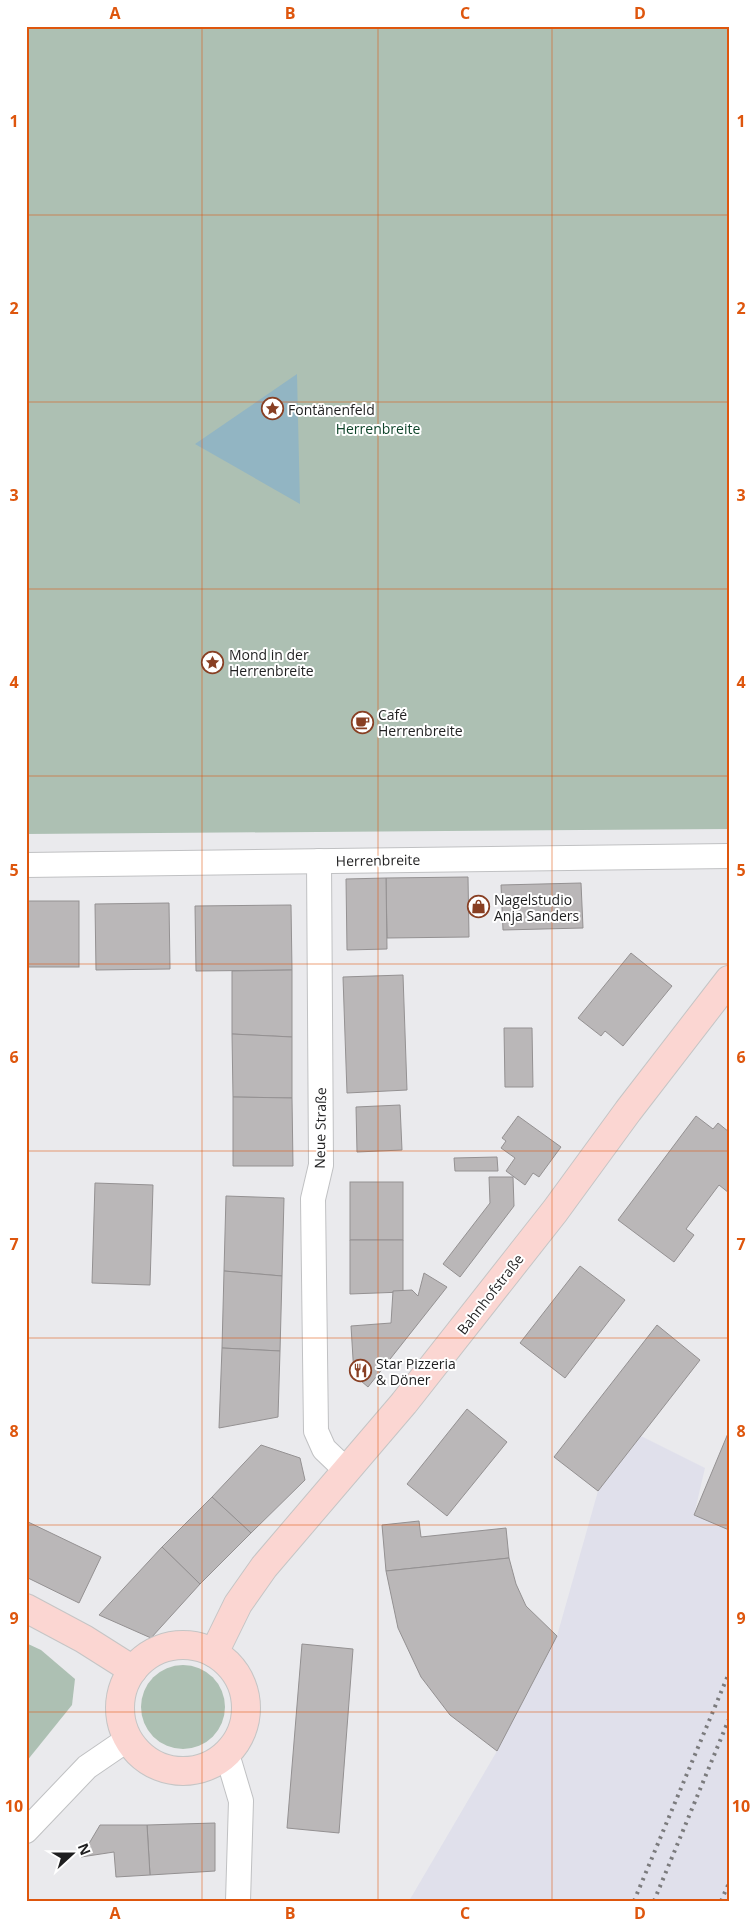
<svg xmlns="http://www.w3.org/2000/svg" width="755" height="1927" viewBox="0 0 755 1927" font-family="'Open Sans',sans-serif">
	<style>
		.built { fill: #e0e0eb }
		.green { fill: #adc0b3 }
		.water { fill: #92b5c3 }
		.building { fill: #bab7b8; stroke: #949192 }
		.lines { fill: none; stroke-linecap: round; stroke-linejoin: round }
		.minor-casing { stroke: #c0c1c3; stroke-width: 26 }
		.primary-casing { stroke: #c5c5c5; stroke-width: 30 }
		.minor { stroke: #fff; stroke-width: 24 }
		.primary { stroke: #fbd6d2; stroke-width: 28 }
		.rail { stroke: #7b7b7d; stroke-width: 4; stroke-dasharray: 2.5 5; stroke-linecap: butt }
		.grid { fill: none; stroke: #de560d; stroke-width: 1; stroke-opacity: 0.55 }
		.labels { text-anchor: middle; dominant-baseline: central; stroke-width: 4; stroke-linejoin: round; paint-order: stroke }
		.poi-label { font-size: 14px; fill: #1f1f20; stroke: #fff; text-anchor: start }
		.park-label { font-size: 14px; fill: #0f452b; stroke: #fff }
		.street-label { font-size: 14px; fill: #1f1f20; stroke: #fff }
		.neatline { fill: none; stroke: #de560d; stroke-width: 2 }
		.grid-label { font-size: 16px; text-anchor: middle; font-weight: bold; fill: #de560d }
	</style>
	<rect width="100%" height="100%" fill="#eaeaed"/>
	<polygon class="built" points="641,1436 705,1468 694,1515 729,1530 729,1901 409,1901 497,1751 557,1636 598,1491"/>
	<g class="green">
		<polygon points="26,26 729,26 729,829 26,834"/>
		<polygon points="26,1643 41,1650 75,1679 72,1705 26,1762"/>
		<circle cx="183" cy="1707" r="42"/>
	</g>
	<polygon class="water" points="297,374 300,504 195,444"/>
	<g class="building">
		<polygon points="468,877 469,937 387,938 386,878"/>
		<polygon points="386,878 387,949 347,950 346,879"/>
		<polygon points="581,883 583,928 503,930 501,885"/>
		<rect x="26" y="901" width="53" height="66"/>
		<polygon points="169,903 170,969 96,970 95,904"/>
		<polygon points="291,905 292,970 196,971 195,906"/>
		<polygon points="631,953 672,986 623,1046 605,1031 601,1036 578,1018"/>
		<polygon points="292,970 292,1037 232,1034 232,971"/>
		<polygon points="403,975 407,1090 347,1093 343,977"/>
		<polygon points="504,1028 532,1028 533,1087 505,1087"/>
		<polygon points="232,1034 292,1037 292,1098 233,1097"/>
		<polygon points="233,1097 292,1098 293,1166 233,1166"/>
		<polygon points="400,1105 402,1150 357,1152 356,1107"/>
		<polygon points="518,1116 561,1147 539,1177 533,1173 525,1185 506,1171 515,1158 501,1148 506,1141 502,1138"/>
		<polygon points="696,1116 713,1129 718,1123 729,1132 729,1193 719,1185 686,1229 694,1235 674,1262 618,1220"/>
		<polygon points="497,1157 498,1171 455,1171 454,1158"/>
		<polygon points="489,1177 513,1177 514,1206 460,1277 443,1264 490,1203"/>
		<rect x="350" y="1182" width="53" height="58"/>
		<polygon points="95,1183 153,1185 150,1285 92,1283"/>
		<polygon points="226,1196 284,1198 282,1276 224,1271"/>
		<polygon points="350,1240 403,1240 403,1292 350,1294"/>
		<polygon points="580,1266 625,1300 565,1378 520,1343"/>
		<polygon points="224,1271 282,1276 280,1351 222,1348"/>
		<polygon points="424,1273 447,1287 368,1387 354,1375 351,1326 391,1323 393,1291 412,1290 418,1296"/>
		<polygon points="657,1325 700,1360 598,1491 554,1457"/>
		<polygon points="222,1348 280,1351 278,1417 219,1428"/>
		<polygon points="467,1409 507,1442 447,1516 407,1484"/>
		<polygon points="729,1431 729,1530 694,1515"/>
		<polygon points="261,1445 300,1458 305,1480 251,1533 212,1497"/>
		<polygon points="212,1497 251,1533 200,1584 162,1547"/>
		<polygon points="26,1521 101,1557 79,1603 26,1577"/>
		<polygon points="419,1521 421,1537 506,1528 509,1558 386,1571 382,1525"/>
		<polygon points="162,1547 200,1584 151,1638 99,1615"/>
		<polygon points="509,1558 516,1584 526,1606 557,1636 497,1751 450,1715 421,1677 398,1628 386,1571"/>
		<polygon points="302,1644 353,1649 339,1833 287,1828"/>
		<polygon points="215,1823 215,1871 150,1875 147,1825"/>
		<polygon points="100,1825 147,1825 150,1875 116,1877 114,1852 81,1857"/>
	</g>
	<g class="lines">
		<defs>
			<g id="minor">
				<polyline points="319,861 321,1165 313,1199 316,1431 324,1449 347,1471"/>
				<polyline points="26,865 729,856"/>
				<polyline points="224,1757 230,1764 241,1801 238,1901"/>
				<polyline points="26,1831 87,1767 128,1739"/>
			</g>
			<g id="primary">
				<polyline points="26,1608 84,1639 133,1670"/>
				<circle cx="183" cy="1708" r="63"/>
				<polyline points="214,1653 238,1604 264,1567 404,1403 555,1211 628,1111 729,980"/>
			</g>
		</defs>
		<use href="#minor" class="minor-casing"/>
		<use href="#primary" class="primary-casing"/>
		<use href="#minor" class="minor"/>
		<use href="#primary" class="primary"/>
		<g class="rail">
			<polyline points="634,1901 729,1673"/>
			<polyline points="654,1901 729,1719"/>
			<polyline points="721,1901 729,1883"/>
		</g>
	</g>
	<path class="grid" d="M202 26V1901M378 26V1901M552 26V1901M26 215H729M26 402H729M26 589H729M26 776H729M26 964H729M26 1151H729M26 1338H729M26 1525H729M26 1712H729"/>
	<defs>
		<symbol id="sight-ring" viewBox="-11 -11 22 22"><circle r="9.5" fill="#fff" stroke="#883f23" stroke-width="1.5"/><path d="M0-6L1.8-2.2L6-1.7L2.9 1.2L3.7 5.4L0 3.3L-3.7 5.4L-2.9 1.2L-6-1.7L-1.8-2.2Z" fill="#883f23"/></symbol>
		<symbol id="cafe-ring" viewBox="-11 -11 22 22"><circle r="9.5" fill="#fff" stroke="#883f23" stroke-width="1.5"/><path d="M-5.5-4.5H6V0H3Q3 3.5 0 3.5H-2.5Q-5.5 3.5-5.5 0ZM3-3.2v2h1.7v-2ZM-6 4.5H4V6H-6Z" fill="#883f23"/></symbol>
		<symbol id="shop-ring" viewBox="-11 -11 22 22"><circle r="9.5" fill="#fff" stroke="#883f23" stroke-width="1.5"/><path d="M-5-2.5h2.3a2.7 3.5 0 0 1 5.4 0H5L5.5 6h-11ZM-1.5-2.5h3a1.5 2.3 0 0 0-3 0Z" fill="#883f23"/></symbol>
		<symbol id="restaurant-ring" viewBox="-11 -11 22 22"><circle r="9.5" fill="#fff" stroke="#883f23" stroke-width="1.5"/><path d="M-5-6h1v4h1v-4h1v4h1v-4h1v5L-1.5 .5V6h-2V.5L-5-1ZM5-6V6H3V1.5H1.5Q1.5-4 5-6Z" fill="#883f23"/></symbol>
	</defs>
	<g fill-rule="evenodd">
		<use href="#sight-ring" x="260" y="396" width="25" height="25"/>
		<use href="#sight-ring" x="200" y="650" width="25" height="25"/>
		<use href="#cafe-ring" x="350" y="710" width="25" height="25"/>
		<use href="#shop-ring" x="466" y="894" width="25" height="25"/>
		<use href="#restaurant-ring" x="348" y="1358" width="25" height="25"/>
	</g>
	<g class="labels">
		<g class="poi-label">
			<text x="288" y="409">Fontänenfeld</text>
			<text x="229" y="654">Mond in der<tspan x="229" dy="16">Herrenbreite</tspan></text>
			<text x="378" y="714">Café<tspan x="378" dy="16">Herrenbreite</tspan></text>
			<text x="494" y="899">Nagelstudio<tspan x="494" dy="16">Anja Sanders</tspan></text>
			<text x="376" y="1363">Star Pizzeria<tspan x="376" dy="16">&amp; Döner</tspan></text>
		</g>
		<g class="park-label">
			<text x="378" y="428">Herrenbreite</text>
		</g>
		<g class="street-label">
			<text transform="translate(378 860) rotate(-1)">Herrenbreite</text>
			<text transform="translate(320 1128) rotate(-89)">Neue Straße</text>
			<text transform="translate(490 1294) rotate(-52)">Bahnhofstraße</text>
		</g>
	</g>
	<rect width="755" height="1927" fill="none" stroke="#ffffff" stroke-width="55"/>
	<g transform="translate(72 1854) rotate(69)" stroke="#ffffff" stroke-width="4" paint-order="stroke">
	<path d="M0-4L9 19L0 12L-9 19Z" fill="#1f1f20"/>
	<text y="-8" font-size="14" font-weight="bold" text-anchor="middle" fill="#1f1f20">N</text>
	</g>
	<rect x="28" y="28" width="700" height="1872" class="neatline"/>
	<g class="grid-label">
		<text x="115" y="19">A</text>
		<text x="290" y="19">B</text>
		<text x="465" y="19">C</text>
		<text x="640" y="19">D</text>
		<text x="14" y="127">1</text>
		<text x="741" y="127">1</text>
		<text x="14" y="314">2</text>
		<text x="741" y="314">2</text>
		<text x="14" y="501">3</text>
		<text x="741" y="501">3</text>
		<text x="14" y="688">4</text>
		<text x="741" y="688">4</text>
		<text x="14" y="876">5</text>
		<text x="741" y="876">5</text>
		<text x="14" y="1063">6</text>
		<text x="741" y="1063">6</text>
		<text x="14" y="1250">7</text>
		<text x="741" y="1250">7</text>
		<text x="14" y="1437">8</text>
		<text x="741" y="1437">8</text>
		<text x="14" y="1624">9</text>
		<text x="741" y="1624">9</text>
		<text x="14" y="1812">10</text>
		<text x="741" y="1812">10</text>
		<text x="115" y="1919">A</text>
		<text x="290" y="1919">B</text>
		<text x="465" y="1919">C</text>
		<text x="640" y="1919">D</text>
	</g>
</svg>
